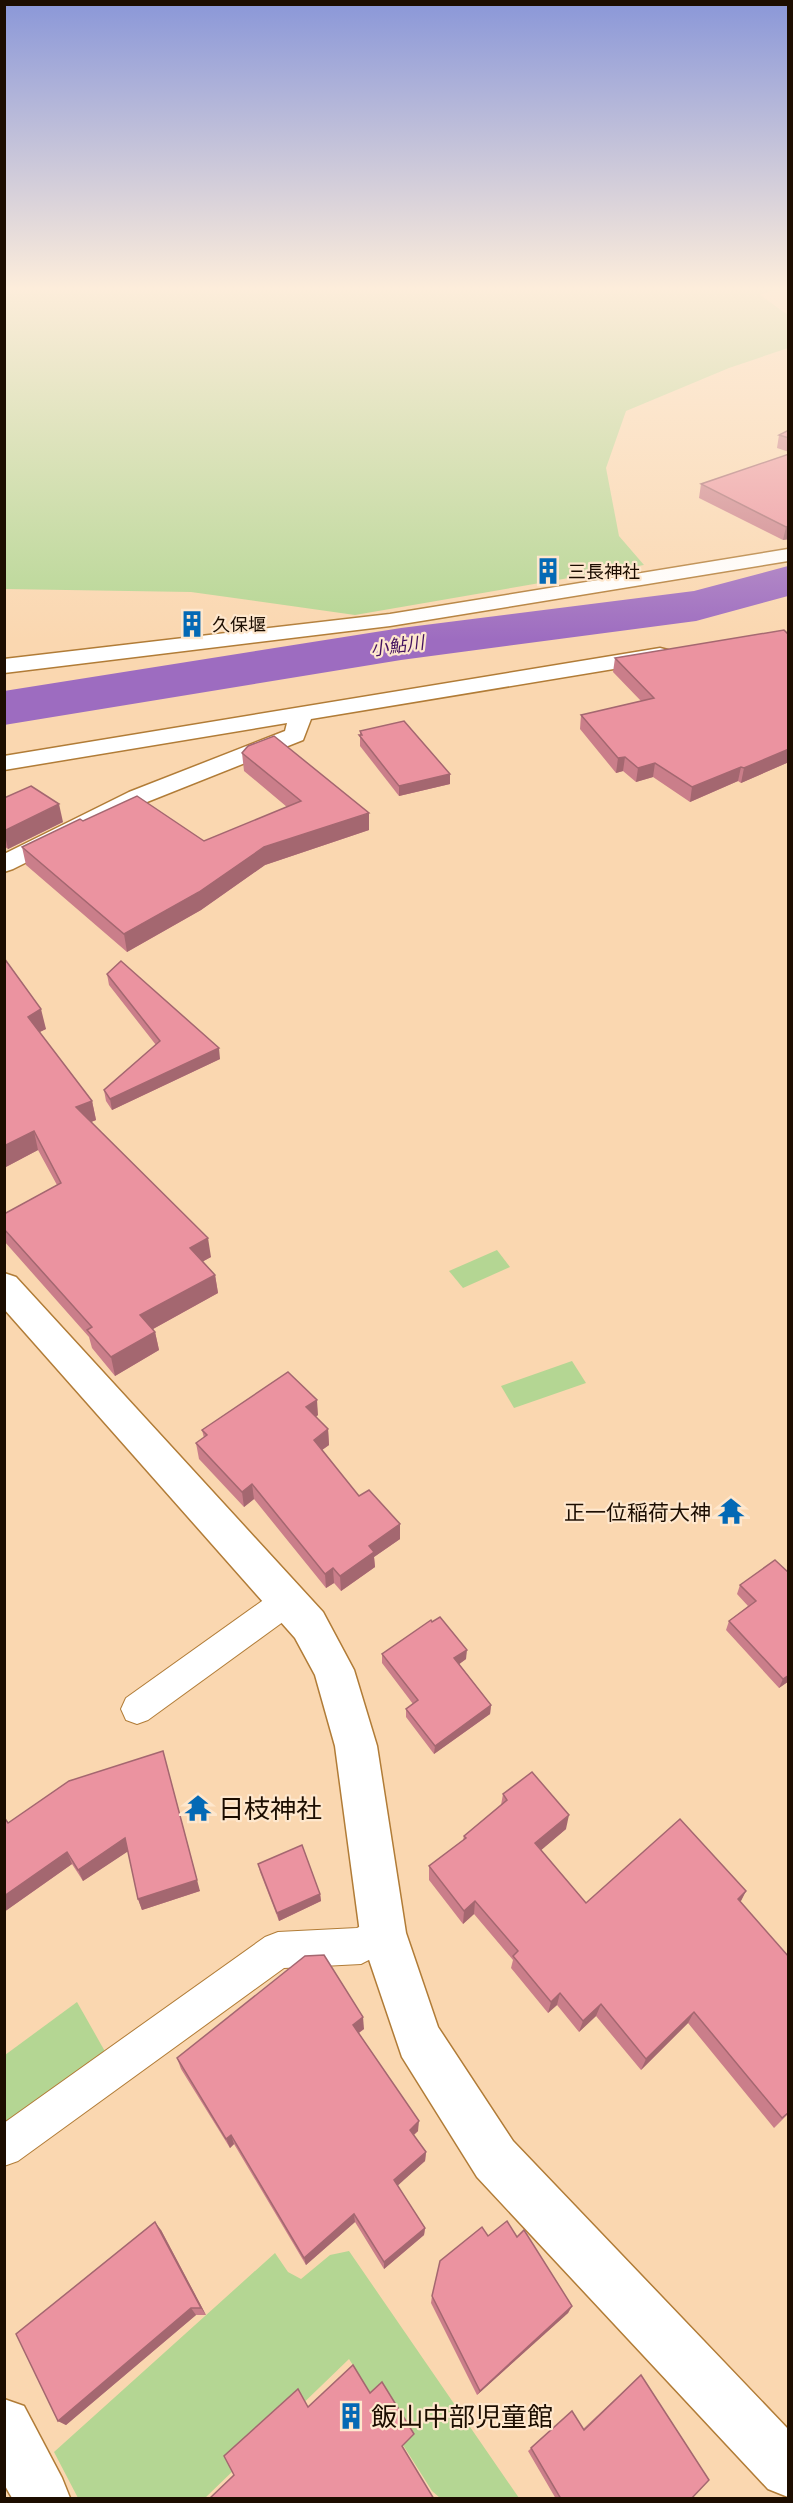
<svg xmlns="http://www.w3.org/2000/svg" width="793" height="2503" viewBox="0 0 793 2503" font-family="Lato,'Noto Sans JP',sans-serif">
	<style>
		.green { fill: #b4d693 }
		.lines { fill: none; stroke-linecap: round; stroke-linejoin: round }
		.river { fill: #9d6cc0; fill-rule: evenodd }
		.service-casing { stroke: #b17c37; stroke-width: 2 }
		.minor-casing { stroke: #b17c37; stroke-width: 3 }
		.service { fill: #fff; fill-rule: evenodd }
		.minor { fill: #fff; fill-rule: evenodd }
		.wall { fill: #ca7e8a }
		.shaded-wall { fill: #a46770 }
		.building { fill: #eb93a0; stroke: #a46770; stroke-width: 1.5 }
		.labels { text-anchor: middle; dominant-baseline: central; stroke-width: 4.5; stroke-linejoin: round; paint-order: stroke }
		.far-poi-label { font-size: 18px; fill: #1c0d00; stroke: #fee7cd; text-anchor: start }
		.far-water-label { font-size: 18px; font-style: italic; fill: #44125f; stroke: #fee7cd }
		.poi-label { font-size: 21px; fill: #1c0d00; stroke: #fee7cd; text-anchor: end }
		.near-poi-label { font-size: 26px; fill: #1c0d00; stroke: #fee7cd; text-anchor: start }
	</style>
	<rect width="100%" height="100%" fill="#fad7b0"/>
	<g class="green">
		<polygon points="5,290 774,290 760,295 788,315 788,348 729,368 626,411 606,468 619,536 644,565 355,615 191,592 5,589"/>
		<polygon points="497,1250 510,1267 463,1288 449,1271"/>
		<polygon points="572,1361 586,1383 514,1408 501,1386"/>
		<polygon points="77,2002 107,2055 5,2132 5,2055"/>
		<polygon points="349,2251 519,2498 440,2498 432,2491 349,2359 205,2498 78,2498 54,2452 275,2253 288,2272 301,2279 330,2255"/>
	</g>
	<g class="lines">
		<polygon class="river" points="788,566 788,596 696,621 401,660 4,725 4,691 401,628 694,591"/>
		<defs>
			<g id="service">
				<polygon points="287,1587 298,1591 302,1601 298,1611 148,1720 137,1724 126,1720 121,1709 126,1698 276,1591"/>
				<polygon points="383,1915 396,1920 401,1933 396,1946 361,1964 284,1968 18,2161 4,2166 4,2123 265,1937 278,1932 357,1928"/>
			</g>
			<g id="minor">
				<polygon points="788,549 788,561 390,626 4,673 4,659 390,614"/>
				<polygon points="660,648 668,650 671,655 668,660 311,719 303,740 147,802 13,869 4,872 4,854 129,792 285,731 287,723 4,770 4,756"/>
				<polygon points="4,1273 16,1277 323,1612 354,1670 377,1746 406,1933 438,2027 513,2141 788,2429 788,2497 768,2489 477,2177 402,2057 360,1933 335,1746 315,1675 295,1638 4,1309"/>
				<polygon points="4,2399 24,2406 62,2478 70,2498 12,2498 4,2484"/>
			</g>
		</defs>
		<use href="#service" class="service-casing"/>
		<use href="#minor" class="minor-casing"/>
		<use href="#service" class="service"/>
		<use href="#minor" class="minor"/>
	</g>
	<g class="wall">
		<polygon points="789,430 789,452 777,448 779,435"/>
		<polygon points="789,454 789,539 783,540 699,498 701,484"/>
		<polygon points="789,632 789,762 741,783 738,781 690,802 653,777 636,782 623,771 616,773 580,729 581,715 641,701 613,672 615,658"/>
		<polygon points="360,731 450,784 399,796 360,746"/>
		<polygon points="242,753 369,830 265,865 201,910 127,952 26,865 22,847 83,821 204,841 287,807 244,771"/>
		<polygon points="4,798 63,822 8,849 4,846"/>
		<polygon points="4,958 46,1029 39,1032 92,1101 96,1120 91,1122 211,1257 203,1261 215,1275 218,1293 153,1329 155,1332 159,1350 115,1376 92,1348 89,1337 4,1241 4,1214 57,1185 38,1150 4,1168"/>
		<polygon points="107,974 220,1059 112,1110 106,1101 104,1090 156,1045 109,985"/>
		<polygon points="318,1415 316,1417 328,1429 329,1445 322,1450 359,1496 400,1539 374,1557 375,1567 341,1591 334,1583 326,1588 254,1499 244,1507 199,1459 196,1443 204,1438 202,1430"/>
		<polygon points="789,1573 789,1681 779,1688 726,1630 729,1621 748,1606 737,1594 740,1585"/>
		<polygon points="382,1654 466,1659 459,1664 491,1705 490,1714 434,1754 406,1717 406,1709 413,1704 382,1663"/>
		<polygon points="69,1781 200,1891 142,1910 138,1899 128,1851 83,1881 72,1864 4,1912 4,1817 8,1823"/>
		<polygon points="503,1794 566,1829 541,1850 586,1903 746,1891 740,1902 789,1957 789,2113 774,2128 688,2023 641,2070 596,2016 579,2032 557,2005 548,2013 511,1968 513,1960 474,1914 463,1924 429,1880 429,1866 463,1840 464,1836 501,1805"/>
		<polygon points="258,1864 320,1894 321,1901 279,1921 260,1872"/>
		<polygon points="364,2029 359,2033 418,2131 414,2135 426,2152 425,2161 397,2185 425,2228 424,2235 384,2269 355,2222 306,2265 234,2144 230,2148 181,2069 177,2058"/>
		<polygon points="161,2230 206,2315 196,2315 66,2425 58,2421"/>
		<polygon points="488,2236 517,2237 572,2306 568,2313 477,2395 431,2303 432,2296"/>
		<polygon points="641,2375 691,2499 556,2499 528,2451 572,2411 583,2429"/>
	</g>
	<g class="shaded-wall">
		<polygon points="789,526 789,539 783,540 786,527"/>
		<polygon points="789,749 789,762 741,783 744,768"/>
		<polygon points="625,757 623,771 616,773 618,758"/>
		<polygon points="655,763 653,777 636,782 638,768"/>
		<polygon points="741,767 738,781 690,802 692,787"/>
		<polygon points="450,774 450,784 399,796 399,786"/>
		<polygon points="59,804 63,822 8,849 4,831"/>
		<polygon points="369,813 369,830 265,865 201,910 127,952 124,934 264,847"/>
		<polygon points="41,1009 46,1029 32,1036 28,1017"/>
		<polygon points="219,1048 220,1059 112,1110 110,1099"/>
		<polygon points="92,1101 96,1120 81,1126 76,1107"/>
		<polygon points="34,1131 38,1150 4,1168 4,1146"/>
		<polygon points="208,1238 211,1257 193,1267 190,1248"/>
		<polygon points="215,1275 218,1293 144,1334 140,1315"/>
		<polygon points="155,1332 159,1350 115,1376 111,1357"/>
		<polygon points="317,1400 318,1415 307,1423 306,1407"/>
		<polygon points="328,1429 329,1445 315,1455 314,1440"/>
		<polygon points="252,1484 254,1499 244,1507 242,1492"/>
		<polygon points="400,1524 400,1539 374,1557 375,1567 341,1591 340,1576 369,1546"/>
		<polygon points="333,1568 334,1583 326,1588 325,1574"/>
		<polygon points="467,1650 466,1659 454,1668 454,1658"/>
		<polygon points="789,1675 789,1681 779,1688 783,1679"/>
		<polygon points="491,1705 490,1714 434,1754 435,1746"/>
		<polygon points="163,1751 200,1891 142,1910 138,1899"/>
		<polygon points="569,1815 566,1829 533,1857 535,1843"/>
		<polygon points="125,1838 130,1850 83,1881 78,1870"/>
		<polygon points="67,1852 72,1864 4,1912 4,1896"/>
		<polygon points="746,1891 739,1905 738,1899"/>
		<polygon points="320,1894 321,1901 279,1921 277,1913"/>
		<polygon points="475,1901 474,1914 463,1924 464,1911"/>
		<polygon points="560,1993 557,2005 548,2013 551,2002"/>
		<polygon points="601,2004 596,2016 579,2032 583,2021"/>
		<polygon points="694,2012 688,2023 641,2070 646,2059"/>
		<polygon points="363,2017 364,2029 354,2036 353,2025"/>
		<polygon points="419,2121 418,2131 409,2139 410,2130"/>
		<polygon points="231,2135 234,2144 230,2148 226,2139"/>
		<polygon points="426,2152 425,2161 394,2189 394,2180"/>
		<polygon points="354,2214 355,2222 306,2265 304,2258"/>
		<polygon points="155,2222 161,2230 206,2315 201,2308"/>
		<polygon points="425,2228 424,2235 384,2269 384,2262"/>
		<polygon points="572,2306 568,2313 477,2395 480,2391"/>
		<polygon points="191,2308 196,2315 66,2425 58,2421"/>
	</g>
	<g class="building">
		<polygon points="789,430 789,438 779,435"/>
		<polygon points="789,454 789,526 786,527 701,484"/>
		<polygon points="784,630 787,633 789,632 789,749 744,768 741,767 692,787 655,763 638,768 625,757 618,758 581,715 654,698 615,658"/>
		<polygon points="404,721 450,774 399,786 359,735 362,735 360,731"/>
		<polygon points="274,736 369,813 264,847 199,892 124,934 22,847 80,819 83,821 137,796 204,841 301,801 242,753 248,746"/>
		<polygon points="31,786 59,804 4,831 4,798"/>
		<polygon points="4,958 41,1009 28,1017 92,1101 76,1107 208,1238 190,1248 215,1275 140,1315 155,1332 111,1357 87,1330 92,1327 4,1229 4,1214 61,1183 34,1131 4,1146"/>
		<polygon points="121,961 219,1048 110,1099 104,1090 160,1041 107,974"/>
		<polygon points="288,1372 317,1400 306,1407 328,1429 314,1440 359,1496 369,1490 400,1524 369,1546 374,1552 340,1576 333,1568 325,1574 252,1484 242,1492 196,1443 207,1435 202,1430"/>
		<polygon points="775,1560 789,1573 789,1675 783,1679 729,1621 756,1601 740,1585"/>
		<polygon points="440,1617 467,1650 454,1658 491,1705 435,1746 406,1709 418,1700 382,1654 431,1620 432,1622"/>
		<polygon points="163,1751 197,1880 138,1899 125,1838 78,1870 67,1852 4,1896 4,1817 8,1823 69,1781"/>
		<polygon points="532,1772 569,1815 535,1843 586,1903 680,1819 746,1891 738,1899 789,1957 789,2112 782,2118 694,2012 646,2059 601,2004 583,2021 560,1993 551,2002 513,1956 518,1951 475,1901 464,1911 429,1866 466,1838 464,1836 507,1800 503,1794"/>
		<polygon points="302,1845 320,1894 277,1913 258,1864"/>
		<polygon points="324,1955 363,2017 353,2025 419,2121 410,2130 426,2152 394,2180 425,2228 384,2262 354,2214 304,2258 231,2135 226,2139 177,2058 305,1956"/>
		<polygon points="507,2221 517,2237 524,2230 572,2306 480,2391 432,2296 440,2261 482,2227 488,2236"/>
		<polygon points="155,2222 201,2308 191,2308 58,2421 16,2334"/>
		<polygon points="353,2365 370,2393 382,2382 414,2434 402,2446 434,2499 209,2499 234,2475 224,2456 298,2389 308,2407"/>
		<polygon points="641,2375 709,2480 691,2499 561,2499 531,2448 572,2411 584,2430"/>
	</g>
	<linearGradient id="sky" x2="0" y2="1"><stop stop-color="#8a97d8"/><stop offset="0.45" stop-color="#fdeddb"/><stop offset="1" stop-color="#fdeddb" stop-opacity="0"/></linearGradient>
	<rect width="793" height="641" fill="url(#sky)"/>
	<defs>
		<symbol id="building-bare" viewBox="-9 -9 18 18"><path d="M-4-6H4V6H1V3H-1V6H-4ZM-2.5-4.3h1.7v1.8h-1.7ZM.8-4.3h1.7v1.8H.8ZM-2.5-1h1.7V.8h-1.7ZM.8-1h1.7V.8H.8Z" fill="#0469b5" stroke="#fee7cd" stroke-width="2.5" paint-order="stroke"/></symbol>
		<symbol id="temple-bare" viewBox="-9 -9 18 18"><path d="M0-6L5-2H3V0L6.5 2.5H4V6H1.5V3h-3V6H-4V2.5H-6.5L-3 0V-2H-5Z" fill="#0469b5" stroke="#fee7cd" stroke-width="2.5" paint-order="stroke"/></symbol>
	</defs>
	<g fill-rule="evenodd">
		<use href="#building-bare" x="529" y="552" width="38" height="38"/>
		<use href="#building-bare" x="173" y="605" width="38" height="38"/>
		<use href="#temple-bare" x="712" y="1492" width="38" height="38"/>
		<use href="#temple-bare" x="179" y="1789" width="38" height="38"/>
		<use href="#building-bare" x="332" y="2397" width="38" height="38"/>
	</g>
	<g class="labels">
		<g class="far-poi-label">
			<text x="568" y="571">三長神社</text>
			<text x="212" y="624">久保堰</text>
		</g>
		<g class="far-water-label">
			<text transform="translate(397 645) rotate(-8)">小鮎川</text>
		</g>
		<g class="poi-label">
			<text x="711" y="1511">正一位稲荷大神</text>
		</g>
		<g class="near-poi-label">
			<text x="218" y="1808">日枝神社</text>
			<text x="371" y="2416">飯山中部児童館</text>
		</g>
	</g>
	<rect width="793" height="2503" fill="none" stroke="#1c0d00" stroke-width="12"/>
</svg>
